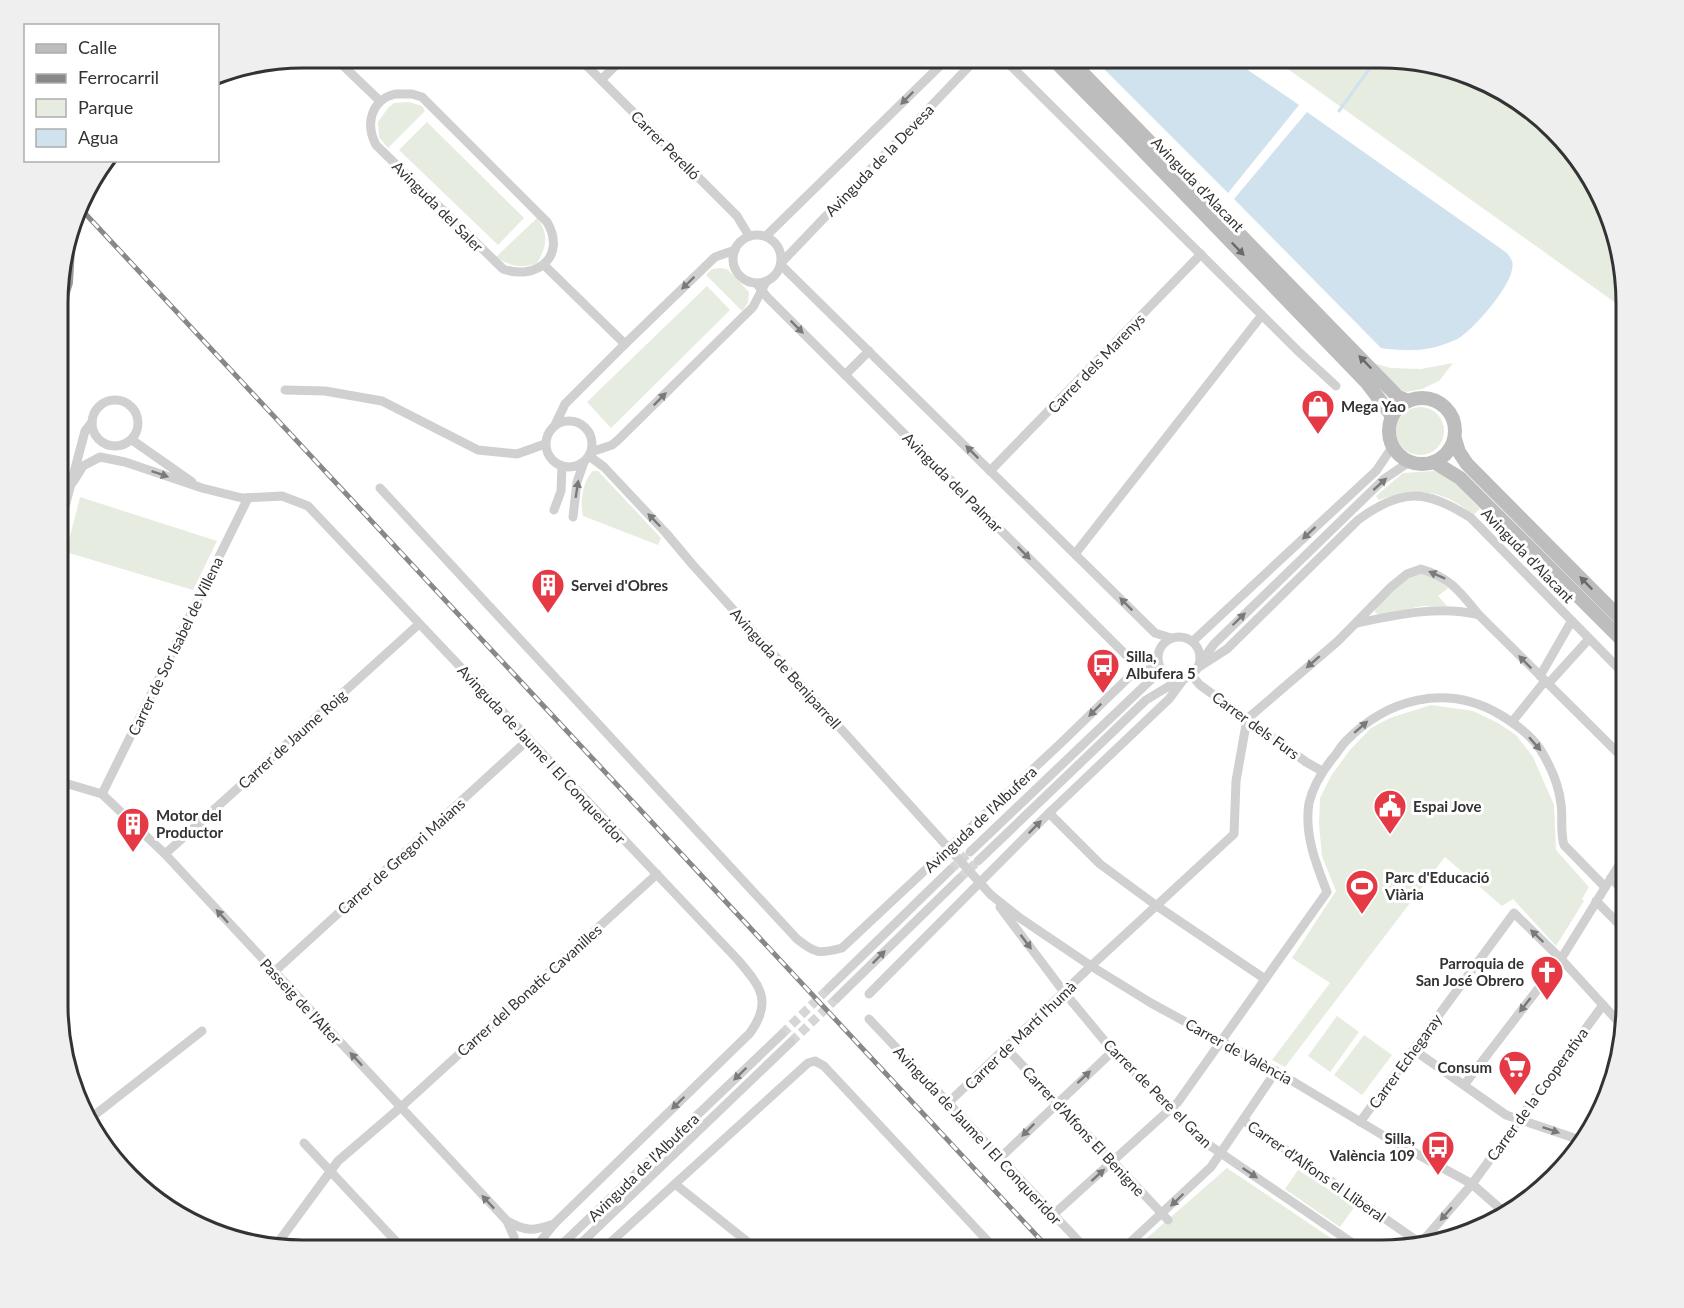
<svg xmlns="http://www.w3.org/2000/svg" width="1684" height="1308" viewBox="0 0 1684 1308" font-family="Lato,sans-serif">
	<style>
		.green { fill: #e6ecdf }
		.water { fill: #cfe2ee }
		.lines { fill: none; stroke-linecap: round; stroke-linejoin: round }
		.stream { stroke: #cfe2ee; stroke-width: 3 }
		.minor-tunnel { stroke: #d6d6d6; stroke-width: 9; stroke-dasharray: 9 4.5; stroke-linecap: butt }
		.minor { stroke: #d0d0d0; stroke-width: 9 }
		.secondary { stroke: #bdbdbd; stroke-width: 14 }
		.motorway { stroke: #9a9a9a; stroke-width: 18 }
		.rail-casing { stroke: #888; stroke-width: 5 }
		.rail { stroke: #fff; stroke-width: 3; stroke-dasharray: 9; stroke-linecap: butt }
		.oneway { fill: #7a7a7a }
		.oneway2 { fill: #6a6a6a }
		.labels { text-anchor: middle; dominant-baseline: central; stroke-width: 6; stroke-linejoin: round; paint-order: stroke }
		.street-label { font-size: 15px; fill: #333; stroke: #fff }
		.poi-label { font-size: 15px; font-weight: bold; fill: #333; stroke: #fff; text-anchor: start }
		.rim { fill: none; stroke: #333; stroke-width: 3 }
	</style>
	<rect width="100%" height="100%" fill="#fff"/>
	<g class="green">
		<polygon points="1271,57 1398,58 1475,76 1544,118 1608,208 1627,302 1627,311"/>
		<polygon points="409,102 422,106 425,111 388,148 379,137 378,122 388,108 394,103"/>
		<polygon points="427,122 524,218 498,245 399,150"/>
		<path d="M537 218C549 234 547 246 537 263 523 269 509 266 496 257Z"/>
		<polygon points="720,268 727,269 749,292 748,303 742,311 706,275 712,269"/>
		<polygon points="707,286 730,310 611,428 587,402"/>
		<polygon points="1373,363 1391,368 1421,369 1453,363 1439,381 1422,389 1406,392 1393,386"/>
		<circle cx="1420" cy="431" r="24"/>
		<path d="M593 471H598L661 538 658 545 583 516C580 502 582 482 593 471Z"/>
		<path d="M1434 471 1450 477 1480 509 1473 515C1442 488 1416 488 1379 500L1376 496 1403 473Z"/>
		<polygon points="80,497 217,541 193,590 66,552"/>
		<polygon points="1424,573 1436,578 1448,588 1438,596 1447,606 1422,606 1379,615 1375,612 1375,608 1407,577"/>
		<polygon points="1431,705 1473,711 1498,723 1516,735 1533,757 1554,805 1556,850 1589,887 1582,899 1584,901 1556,946 1513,899 1502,906 1445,857 1285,1067 1272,1060 1330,983 1292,958 1336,891 1322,856 1319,824 1320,798 1331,776 1350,750 1371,728 1390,718"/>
		<polygon points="1337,1016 1359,1032 1330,1072 1308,1056"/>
		<polygon points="1364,1035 1392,1055 1362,1095 1334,1075"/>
		<polygon points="1227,1168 1350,1251 1132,1251"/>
		<polygon points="1298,1170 1355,1206 1340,1227 1285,1189"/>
	</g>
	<g class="water">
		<polygon points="1092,57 1229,57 1299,105 1228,193"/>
		<path d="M1307 112 1507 253C1509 256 1511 258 1512 261 1518 280 1476 326 1462 336 1457 340 1450 342 1445 344 1423 352 1403 351 1381 348L1234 199Z"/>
	</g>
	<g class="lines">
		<polyline class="stream" points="1339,111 1378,57"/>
		<g class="minor-tunnel">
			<polyline points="950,870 970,852"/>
			<polyline points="959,879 978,861"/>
			<polyline points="782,1034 828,989"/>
			<polyline points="791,1042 837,998"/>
		</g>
		<g class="minor">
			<polyline points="334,57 380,101"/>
			<polyline points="578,57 737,216 749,236"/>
			<polyline points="1002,57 1298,351 1336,386"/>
			<polyline points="601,80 624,57"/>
			<path d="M395 94H412L422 97 547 222C567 256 537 281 503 269L376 145C365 124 371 100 395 94Z"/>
			<circle cx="757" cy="259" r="24"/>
			<polyline points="766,236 949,57"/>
			<polyline points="781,263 978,57"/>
			<polyline points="544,265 625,344"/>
			<polyline points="781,265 1155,633 1171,638"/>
			<polyline points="757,284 767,297 1131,660 1158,661"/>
			<polyline points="845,375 869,351"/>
			<polyline points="285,390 325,391 382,401 478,450 517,454 545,444"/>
			<circle cx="115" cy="423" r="23"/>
			<circle cx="569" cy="444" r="23"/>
			<polyline points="555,425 565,404 625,344 715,257 735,250"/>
			<polyline points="132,440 192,482"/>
			<polyline points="591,452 612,445 618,440 753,307 766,282"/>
			<polyline points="589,456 604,467 666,533 692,564 991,895 1020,918 1091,966 1151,1003 1279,1073 1384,1136 1472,1184 1504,1212"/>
			<polyline points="990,471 1201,254"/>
			<path d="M73 482 83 466 100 457 125 462 202 488 242 498 282 496 308 506 738 960C760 986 773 1001 750 1033L554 1224 533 1251"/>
			<path d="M380 488 797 939C816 954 819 954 842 948L1062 742 1129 677 1159 666"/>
			<polyline points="554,510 561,491 562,466"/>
			<polyline points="573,517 577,482 584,462"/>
			<polyline points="59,529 85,431 92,422"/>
			<polyline points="1075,554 1262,315"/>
			<path d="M1357 623C1396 615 1439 605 1479 615"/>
			<circle cx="1179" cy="658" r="21"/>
			<polyline points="1193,641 1376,471 1393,446"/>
			<polyline points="1201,662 1214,644 1384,479 1409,462"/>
			<path d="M1199 667 1227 649 1358 520C1401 488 1426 489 1471 518L1627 677"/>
			<polyline points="1192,676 1200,685 1306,762 1322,771"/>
			<polyline points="1540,676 1571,622"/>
			<polyline points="1548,684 1588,640"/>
			<polyline points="1512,722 1545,681"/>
			<polyline points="58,781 102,794 165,854 507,1221 514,1237 516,1251"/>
			<polyline points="102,794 248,498"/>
			<polyline points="1049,813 1100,864 1157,906 1265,979"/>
			<polyline points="970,852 1161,670"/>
			<polyline points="165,854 419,624"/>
			<polyline points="978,861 1146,700 1179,680"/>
			<polyline points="1611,878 1627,894"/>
			<polyline points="1596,901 1627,932"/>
			<polyline points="1000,907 1064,992 1113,1051 1209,1145 1364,1251"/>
			<polyline points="274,972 529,739"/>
			<polyline points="828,989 950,870"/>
			<polyline points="869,994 1049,813 1169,699 1183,680"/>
			<polyline points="837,998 959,879"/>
			<polyline points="869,1019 1088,1251"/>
			<polyline points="1006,1048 1168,1220"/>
			<polyline points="1414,1050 1506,1115 1583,1141"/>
			<polyline points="1464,1085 1561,959 1627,852"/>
			<path d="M948 1103 1091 966 1234 834 1236 781 1247 719 1338 641 1391 587 1407 574 1421 569C1451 578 1460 592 1479 615L1627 762"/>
			<polyline points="1243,1120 1420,1243"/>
			<polyline points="87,1121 202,1031"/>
			<polyline points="1360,1122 1514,913 1561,959 1625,1029"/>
			<polyline points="304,1143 405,1251"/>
			<polyline points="1001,1157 1113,1051"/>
			<polyline points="675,1184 759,1251"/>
			<path d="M1054 1214 1178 1102 1327 892C1316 864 1304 834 1309 803 1313 786 1321 773 1332 759 1337 754 1340 747 1346 741 1387 699 1446 683 1499 714 1514 723 1531 735 1540 749 1550 765 1559 786 1561 804 1563 818 1560 832 1564 845L1605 887"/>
			<path d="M507 1221C527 1232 533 1231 554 1224"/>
			<polyline points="1421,1243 1472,1184 1603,1005"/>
			<polyline points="274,1248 338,1161 401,1107 657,874"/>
			<polyline points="555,1251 782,1034"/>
			<polyline points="573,1251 791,1042"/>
			<polyline points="601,1251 808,1063 815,1061 824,1066 997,1251"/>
			<polyline points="1121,1251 1211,1167 1276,1071"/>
		</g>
		<g class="secondary">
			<polyline points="1051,57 1127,134 1367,383 1392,416"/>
			<polyline points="1067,57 1397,396 1408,401"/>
			<circle cx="1422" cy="431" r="33"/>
			<polyline points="1455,439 1459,452 1467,464 1627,625"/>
			<polyline points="1434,462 1460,478 1627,645"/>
		</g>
		<polyline class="motorway" points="59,298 64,282 66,249"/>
		<defs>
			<polyline id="rail" points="80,208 1051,1251"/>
		</defs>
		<use href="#rail" class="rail-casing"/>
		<use href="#rail" class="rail"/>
	</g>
	<defs><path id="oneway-solid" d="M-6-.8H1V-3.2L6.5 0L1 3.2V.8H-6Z" transform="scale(1.5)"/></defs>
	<g class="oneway">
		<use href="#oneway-solid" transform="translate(907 98) rotate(135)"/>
		<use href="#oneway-solid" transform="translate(688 283) rotate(136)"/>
		<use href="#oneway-solid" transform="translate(797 327) rotate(45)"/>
		<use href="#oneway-solid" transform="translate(660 399) rotate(-45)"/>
		<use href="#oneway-solid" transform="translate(972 452) rotate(-135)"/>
		<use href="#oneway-solid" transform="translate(160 474) rotate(19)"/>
		<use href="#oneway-solid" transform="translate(1380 484) rotate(-42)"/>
		<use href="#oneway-solid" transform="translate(577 489) rotate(-81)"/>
		<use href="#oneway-solid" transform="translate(654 520) rotate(-134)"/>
		<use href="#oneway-solid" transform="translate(1309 533) rotate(137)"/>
		<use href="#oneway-solid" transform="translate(1024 553) rotate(45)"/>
		<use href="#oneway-solid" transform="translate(1437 575) rotate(-156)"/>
		<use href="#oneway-solid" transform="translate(1126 604) rotate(-135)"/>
		<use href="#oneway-solid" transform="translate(1239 619) rotate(-44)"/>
		<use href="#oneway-solid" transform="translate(1313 662) rotate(139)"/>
		<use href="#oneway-solid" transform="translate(1525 662) rotate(-135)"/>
		<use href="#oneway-solid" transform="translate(1095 710) rotate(135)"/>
		<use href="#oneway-solid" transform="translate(1361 727) rotate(-41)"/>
		<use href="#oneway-solid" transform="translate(1535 744) rotate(49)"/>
		<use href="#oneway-solid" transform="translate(1035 827) rotate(-45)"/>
		<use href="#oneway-solid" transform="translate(222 916) rotate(-132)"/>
		<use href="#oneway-solid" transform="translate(1537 936) rotate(-136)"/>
		<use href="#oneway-solid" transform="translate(1026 942) rotate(53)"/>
		<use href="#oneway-solid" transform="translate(879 957) rotate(-45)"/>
		<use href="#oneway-solid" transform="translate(1525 1005) rotate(128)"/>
		<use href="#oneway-solid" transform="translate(356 1059) rotate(-133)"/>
		<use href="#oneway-solid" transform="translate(740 1074) rotate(136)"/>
		<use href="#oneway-solid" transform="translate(1084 1077) rotate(-43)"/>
		<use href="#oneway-solid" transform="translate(678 1103) rotate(136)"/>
		<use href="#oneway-solid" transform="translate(1028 1130) rotate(135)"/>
		<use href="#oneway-solid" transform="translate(1551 1130) rotate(19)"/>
		<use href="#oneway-solid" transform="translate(1250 1173) rotate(34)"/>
		<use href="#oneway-solid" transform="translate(1098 1175) rotate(-42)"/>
		<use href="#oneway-solid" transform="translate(1177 1200) rotate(136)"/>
		<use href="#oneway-solid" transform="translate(488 1202) rotate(-133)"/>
		<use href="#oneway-solid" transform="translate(1446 1214) rotate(131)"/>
	</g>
	<g class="oneway2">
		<use href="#oneway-solid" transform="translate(1238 249) rotate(46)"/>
		<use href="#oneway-solid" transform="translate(1365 362) rotate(-134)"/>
		<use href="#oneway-solid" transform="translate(1586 583) rotate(-134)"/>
	</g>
	<defs>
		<symbol id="shop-pin" viewBox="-11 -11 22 30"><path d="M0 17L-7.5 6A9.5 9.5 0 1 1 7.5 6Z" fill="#e63946" stroke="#fff"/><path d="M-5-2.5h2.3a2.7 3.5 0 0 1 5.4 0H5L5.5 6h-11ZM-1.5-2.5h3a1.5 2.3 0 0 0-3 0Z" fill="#fff"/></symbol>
		<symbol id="building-pin" viewBox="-11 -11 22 30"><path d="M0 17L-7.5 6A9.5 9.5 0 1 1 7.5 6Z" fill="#e63946" stroke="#fff"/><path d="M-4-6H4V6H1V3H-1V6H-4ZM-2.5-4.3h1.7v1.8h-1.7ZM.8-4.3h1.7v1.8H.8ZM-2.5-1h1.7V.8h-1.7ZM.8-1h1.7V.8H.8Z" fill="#fff"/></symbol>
		<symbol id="bus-pin" viewBox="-11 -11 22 30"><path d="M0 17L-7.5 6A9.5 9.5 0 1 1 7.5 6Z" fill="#e63946" stroke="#fff"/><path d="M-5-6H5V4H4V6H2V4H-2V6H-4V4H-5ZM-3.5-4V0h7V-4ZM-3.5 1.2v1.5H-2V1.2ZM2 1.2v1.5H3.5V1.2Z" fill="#fff"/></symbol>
		<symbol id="civic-pin" viewBox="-11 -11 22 30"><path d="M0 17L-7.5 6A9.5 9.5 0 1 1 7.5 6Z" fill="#e63946" stroke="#fff"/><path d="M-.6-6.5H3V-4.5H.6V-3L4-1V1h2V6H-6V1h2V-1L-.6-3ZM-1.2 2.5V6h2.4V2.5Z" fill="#fff"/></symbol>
		<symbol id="stadium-pin" viewBox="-11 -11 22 30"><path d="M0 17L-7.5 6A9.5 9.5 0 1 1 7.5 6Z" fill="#e63946" stroke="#fff"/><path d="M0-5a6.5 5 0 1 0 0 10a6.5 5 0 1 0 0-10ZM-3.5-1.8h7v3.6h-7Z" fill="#fff"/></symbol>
		<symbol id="church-pin" viewBox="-11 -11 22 30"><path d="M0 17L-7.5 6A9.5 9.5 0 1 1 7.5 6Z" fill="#e63946" stroke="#fff"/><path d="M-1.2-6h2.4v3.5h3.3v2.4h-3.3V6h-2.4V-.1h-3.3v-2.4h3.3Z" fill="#fff"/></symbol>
		<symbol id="supermarket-pin" viewBox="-11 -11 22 30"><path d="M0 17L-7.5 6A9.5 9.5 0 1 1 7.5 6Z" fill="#e63946" stroke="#fff"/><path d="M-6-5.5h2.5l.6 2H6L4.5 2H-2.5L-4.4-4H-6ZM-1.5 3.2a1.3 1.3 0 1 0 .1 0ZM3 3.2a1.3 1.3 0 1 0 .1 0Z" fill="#fff"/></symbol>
	</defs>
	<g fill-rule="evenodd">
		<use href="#shop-pin" x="1299" y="387" width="38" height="52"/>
		<use href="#building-pin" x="529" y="566" width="38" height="52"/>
		<use href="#bus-pin" x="1084" y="646" width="38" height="52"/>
		<use href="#civic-pin" x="1371" y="787" width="38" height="52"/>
		<use href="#building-pin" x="114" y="805" width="38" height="52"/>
		<use href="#stadium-pin" x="1343" y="867" width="38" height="52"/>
		<use href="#church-pin" x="1528" y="953" width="38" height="52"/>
		<use href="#supermarket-pin" x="1496" y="1048" width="38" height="52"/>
		<use href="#bus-pin" x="1419" y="1128" width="38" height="52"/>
	</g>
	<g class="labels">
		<g class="street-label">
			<text transform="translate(666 145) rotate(45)">Carrer Perelló</text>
			<text transform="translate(879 160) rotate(-46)">Avinguda de la Devesa</text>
			<text transform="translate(1198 184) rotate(46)">Avinguda d'Alacant</text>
			<text transform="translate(438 206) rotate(45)">Avinguda del Saler</text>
			<text transform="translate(1096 363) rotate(-46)">Carrer dels Marenys</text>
			<text transform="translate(953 482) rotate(45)">Avinguda del Palmar</text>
			<text transform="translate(1528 555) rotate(46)">Avinguda d'Alacant</text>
			<text transform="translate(175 646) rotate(-64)">Carrer de Sor Isabel de Villena</text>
			<text transform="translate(786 668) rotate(48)">Avinguda de Beniparrell</text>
			<text transform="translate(1256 725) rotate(36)">Carrer dels Furs</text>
			<text transform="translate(292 739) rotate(-42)">Carrer de Jaume Roig</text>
			<text transform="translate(542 754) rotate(47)">Avinguda de Jaume I El Conqueridor</text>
			<text transform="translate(980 819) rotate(-43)">Avinguda de l'Albufera</text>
			<text transform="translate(401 856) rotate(-42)">Carrer de Gregori Maians</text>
			<text transform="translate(529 990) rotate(-42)">Carrer del Bonatic Cavanilles</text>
			<text transform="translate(301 1001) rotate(47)">Passeig de l'Alter</text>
			<text transform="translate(1020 1035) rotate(-44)">Carrer de Martí l'humà</text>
			<text transform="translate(1239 1051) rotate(29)">Carrer de València</text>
			<text transform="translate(1405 1061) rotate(-54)">Carrer Echegaray</text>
			<text transform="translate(1158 1093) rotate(45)">Carrer de Pere el Gran</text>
			<text transform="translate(1537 1094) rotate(-54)">Carrer de la Cooperativa</text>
			<text transform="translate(1084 1131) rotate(47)">Carrer d'Alfons El Benigne</text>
			<text transform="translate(978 1135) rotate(47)">Avinguda de Jaume I El Conqueridor</text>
			<text transform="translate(643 1167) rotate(-44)">Avinguda de l'Albufera</text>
			<text transform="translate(1317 1171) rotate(35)">Carrer d'Alfons el Lliberal</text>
		</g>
		<g class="poi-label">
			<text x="1341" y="406">Mega Yao</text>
			<text x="571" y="585">Servei d'Obres</text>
			<text x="1126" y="656">Silla,<tspan x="1126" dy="17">Albufera 5</tspan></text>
			<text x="1413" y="806">Espai Jove</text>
			<text x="156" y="815">Motor del<tspan x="156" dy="17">Productor</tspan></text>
			<text x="1385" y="877">Parc d'Educació<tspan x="1385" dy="17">Viària</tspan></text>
			<text x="1524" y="963" text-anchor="end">Parroquia de<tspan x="1524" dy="17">San José Obrero</tspan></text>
			<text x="1492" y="1067" text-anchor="end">Consum</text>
			<text x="1415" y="1138" text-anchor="end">Silla,<tspan x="1415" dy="17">València 109</tspan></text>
		</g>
	</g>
	<path d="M0 0H1684V1308H0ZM303 68H1381A235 235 0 0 1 1616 303V1005A235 235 0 0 1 1381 1240H303A235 235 0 0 1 68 1005V303A235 235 0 0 1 303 68Z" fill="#efefef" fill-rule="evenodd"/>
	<path class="rim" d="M303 68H1381A235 235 0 0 1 1616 303V1005A235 235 0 0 1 1381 1240H303A235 235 0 0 1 68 1005V303A235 235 0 0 1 303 68Z"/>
	<rect x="24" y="24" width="195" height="138" fill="#ffffff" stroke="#adadad" stroke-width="1.5"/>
	<rect x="36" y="44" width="30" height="9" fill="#bdbdbd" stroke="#adadad" stroke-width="1.5"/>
	<text x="78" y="54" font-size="18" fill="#333333">Calle</text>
	<rect x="36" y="74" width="30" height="9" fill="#888888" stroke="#adadad" stroke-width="1.5"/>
	<text x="78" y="84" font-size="18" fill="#333333">Ferrocarril</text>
	<rect x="36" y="99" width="30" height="18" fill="#e6ecdf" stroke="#adadad" stroke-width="1.5"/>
	<text x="78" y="114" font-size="18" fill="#333333">Parque</text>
	<rect x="36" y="129" width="30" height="18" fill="#cfe2ee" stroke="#adadad" stroke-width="1.5"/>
	<text x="78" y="144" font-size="18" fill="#333333">Agua</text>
</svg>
